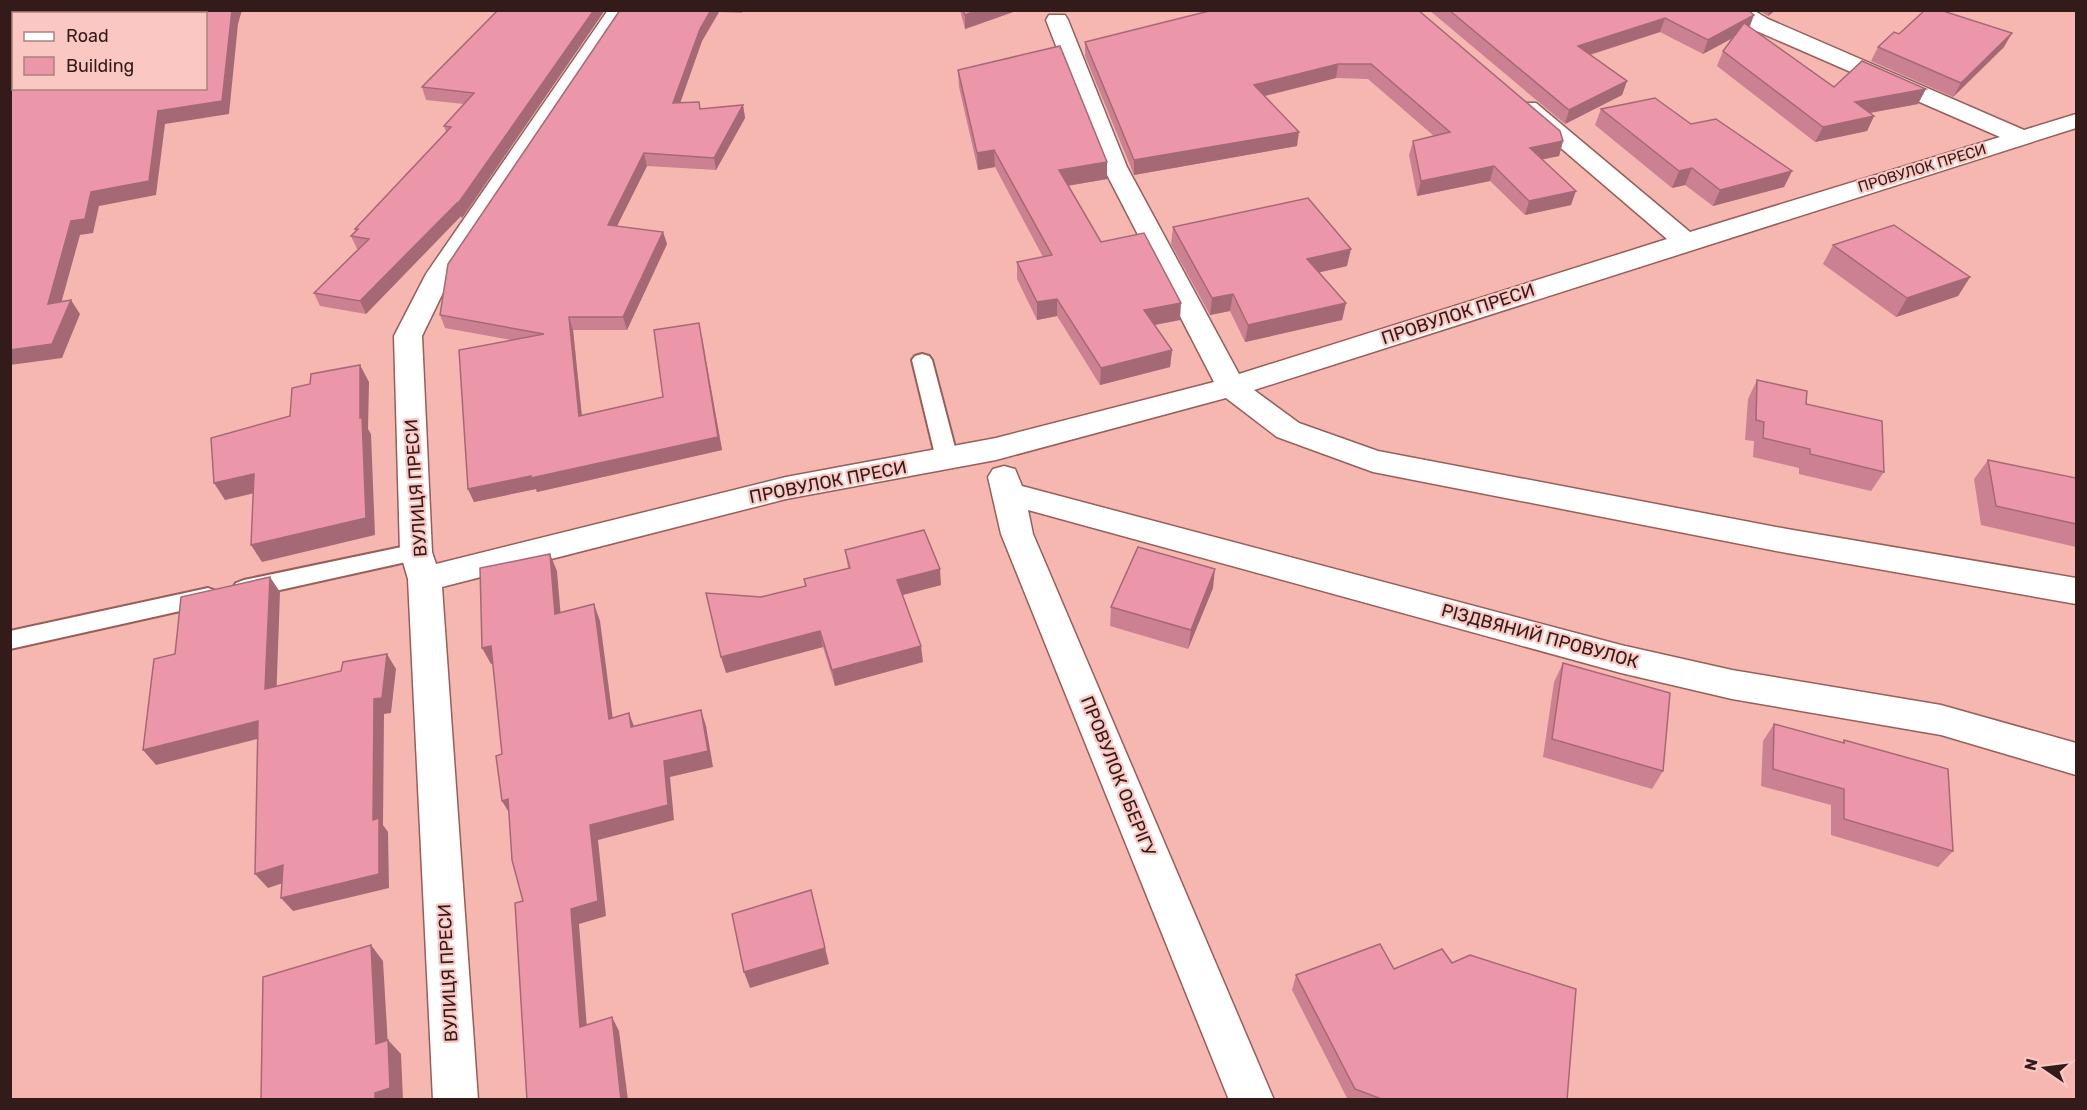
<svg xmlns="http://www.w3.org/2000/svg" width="2087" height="1110" font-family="Rubik,sans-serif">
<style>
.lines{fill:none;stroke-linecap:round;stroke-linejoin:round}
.lane-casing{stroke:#975e5a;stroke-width:4}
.street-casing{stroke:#975e5a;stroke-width:3}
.lane{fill:#fff;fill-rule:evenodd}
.street{fill:#fff;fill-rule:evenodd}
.wall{fill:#cb8191}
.shaded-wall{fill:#a56976}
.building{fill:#ec96a9;stroke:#a56976;stroke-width:1.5;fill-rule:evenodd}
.labels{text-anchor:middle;stroke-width:4.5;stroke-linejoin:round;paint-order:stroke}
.far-street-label{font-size:15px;fill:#321b19;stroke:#fbc7c2}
.street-label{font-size:18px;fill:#321b19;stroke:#fbc7c2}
</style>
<rect width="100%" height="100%" fill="#f6b7b0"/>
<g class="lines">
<defs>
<g id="lane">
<polygon points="922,354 929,356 932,360 958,459 954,464 947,466 940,464 936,459 912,360 915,356"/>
<polygon points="416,544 424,546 427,552 424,558 244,598 236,595 232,589 236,583 244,580"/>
<polygon points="208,588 216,591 220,597 216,603 10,649 10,631"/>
</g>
<g id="street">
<polygon points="608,10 629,10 452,274 422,336 432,552 436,564 786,477 996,438 1214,382 1103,167 1046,20 1049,15 1065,15 1068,20 1127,167 1239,374 1667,239 1520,113 1516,108 1520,103 1536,103 1690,232 2000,137 1752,29 1728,10 1753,10 1768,19 2024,130 2076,114 2076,128 1254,390 1299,423 1378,451 1787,529 2076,578 2076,604 1787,553 1373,472 1277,437 1226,398 996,460 786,499 442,587 478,1100 433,1100 408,579 400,552 394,336 426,274"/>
<polygon points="1004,466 1015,469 1022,486 1621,645 1732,670 1941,705 2076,743 2076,775 1941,735 1732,699 1621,673 1028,510 1033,534 1274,1100 1229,1100 1001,534 988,477 993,469"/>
</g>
</defs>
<use href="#lane" class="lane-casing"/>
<use href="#street" class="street-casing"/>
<use href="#lane" class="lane"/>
<use href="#street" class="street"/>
</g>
<g class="wall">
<polygon points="498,10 605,10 462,218 461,216 366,314 320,306 314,293 358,249 357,249 351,236 356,231 355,229 446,132 444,126 464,104 426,100 422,87"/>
<polygon points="620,10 744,10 742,13 719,12 702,41 680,102 699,102 700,109 743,105 745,118 716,170 647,166 617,226 663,232 667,244 627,330 573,330 582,415 663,397 702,336 722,450 537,492 536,489 474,502 468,489 511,340 445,328 440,315"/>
<polygon points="960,10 1016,10 1016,11 965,29"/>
<polygon points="1418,10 1563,141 1559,156 1542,159 1571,205 1525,215 1490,181 1417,196 1409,155 1413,141 1434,136 1368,79 1336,78 1265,96 1297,146 1134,175 1085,56 1085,42"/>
<polygon points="1429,10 1748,10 1750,27 1834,87 1918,104 1870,113 1874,116 1867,131 1815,142 1717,66 1723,51 1733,38 1703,54 1660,32 1590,55 1627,81 1622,95 1565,124"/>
<polygon points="1758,10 1776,10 1768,16"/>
<polygon points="1899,34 2004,47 1953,97 1871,61 1878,47"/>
<polygon points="958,70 1107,162 1107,179 1068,186 1101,242 1180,320 1155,325 1172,350 1170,367 1100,385 1057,316 1037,320 1017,279 1017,262 1043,257 995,167 978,170 959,87"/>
<polygon points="1601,109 1691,124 1792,171 1784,187 1713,206 1685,185 1672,188 1595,125"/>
<polygon points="1173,227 1347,266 1319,272 1346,303 1342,320 1245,342 1230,311 1210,315 1171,244"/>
<polygon points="1833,245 1970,277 1958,296 1896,317 1823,264"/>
<polygon points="1757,380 1806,404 1884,472 1871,491 1799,474 1799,468 1753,457 1754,441 1745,440 1748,399"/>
<polygon points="1988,460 2076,478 2076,547 1981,525 1974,479"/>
<polygon points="845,550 941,585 902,595 923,662 835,686 823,647 726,673 805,586 804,579 848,568"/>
<polygon points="1213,588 1188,649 1110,626 1111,607"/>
<polygon points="1563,663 1663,771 1652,789 1543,757 1554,682"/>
<polygon points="1774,724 1842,743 1844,740 1953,851 1938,867 1831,835 1831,805 1761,786 1763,741"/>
<polygon points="1452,963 1567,1100 1348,1100 1292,990 1296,975 1394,969"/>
</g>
<g class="shaded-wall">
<polygon points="232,10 242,10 238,24 229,114 165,124 156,195 99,206 93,233 80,235 57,318 48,304 71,221 91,192"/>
<polygon points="594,10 605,10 462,218 461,216 366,314 360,301"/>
<polygon points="711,10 718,10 719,12 702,41 676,115 673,103 700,29"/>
<polygon points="977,10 1016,10 1016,11 965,29 965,15"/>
<polygon points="1770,10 1776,10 1768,16"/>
<polygon points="1754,15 1749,29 1703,54 1708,40"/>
<polygon points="1665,18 1660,32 1573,60 1578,46"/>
<polygon points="2012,33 2004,47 1953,97 1961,83"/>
<polygon points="1338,64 1336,78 1252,99 1254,85"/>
<polygon points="1627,81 1622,95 1565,124 1569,110"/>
<polygon points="1926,89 1918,104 1847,117 1855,102"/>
<polygon points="743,105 745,118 716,170 714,158"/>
<polygon points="1874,116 1867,131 1815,142 1823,127"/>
<polygon points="1299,132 1297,146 1134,175 1134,160"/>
<polygon points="1563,141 1559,156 1526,163 1530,148"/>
<polygon points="994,150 995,167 978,170 977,153"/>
<polygon points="644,153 647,166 611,238 608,225"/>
<polygon points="1107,162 1107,179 1059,187 1059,170"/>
<polygon points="1494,166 1490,181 1417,196 1421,181"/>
<polygon points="1692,168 1685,185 1672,188 1679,171"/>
<polygon points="1792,171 1784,187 1713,206 1720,190"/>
<polygon points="1576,191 1571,205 1525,215 1529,201"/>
<polygon points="663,232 667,244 627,330 623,317"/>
<polygon points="1351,249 1347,266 1304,276 1307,259"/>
<polygon points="1970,277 1958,296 1896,317 1907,298"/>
<polygon points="1233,294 1230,311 1210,315 1212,298"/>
<polygon points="1057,299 1057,316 1037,320 1037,302"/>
<polygon points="71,300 80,314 62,358 10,365 10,350"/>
<polygon points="1181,303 1180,320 1143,327 1144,310"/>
<polygon points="1346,303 1342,320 1245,342 1248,325"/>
<polygon points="569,317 573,330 583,429 579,416"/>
<polygon points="699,323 722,450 537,492 536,489 474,502 468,489 718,437"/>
<polygon points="1172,350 1170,367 1100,385 1101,368"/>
<polygon points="360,365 369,382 368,429 371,434 375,535 262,562 251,545 360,418"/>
<polygon points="254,474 264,491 225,500 214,483"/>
<polygon points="550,554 557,571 562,630 555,614"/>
<polygon points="940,569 941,585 899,596 897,580"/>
<polygon points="1215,569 1213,588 1188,649 1191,630"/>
<polygon points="270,577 280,592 276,704 265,689"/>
<polygon points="594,604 600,621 615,735 609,719"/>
<polygon points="820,631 823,647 726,673 721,657"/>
<polygon points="491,646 500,662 491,664 482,648"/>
<polygon points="921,646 923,662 835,686 832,670"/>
<polygon points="387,654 396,669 391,713 384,714 383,825 388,832 389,888 293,911 281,898 374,699"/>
<polygon points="701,710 706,726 713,767 670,777 674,820 598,840 606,916 579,924 588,1041 580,1027 571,909 590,825 664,761"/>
<polygon points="629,713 635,729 631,727"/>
<polygon points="258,721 269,736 156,765 143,750"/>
<polygon points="508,799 511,816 502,801"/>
<polygon points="283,865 295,879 268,888 255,874"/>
<polygon points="811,890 829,964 750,988 744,972"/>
<polygon points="371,945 383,961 388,1046 388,1040 401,1054 403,1100 375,1100 376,1044"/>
<polygon points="612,1017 619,1031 628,1100 621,1100"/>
</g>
<g class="building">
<path d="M 10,10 L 232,10 L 222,101 L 158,111 L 149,181 L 91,192 L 85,219 L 71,221 L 48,304 L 71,300 L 52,344 L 10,350 ZM 14,14 L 206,14 L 206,88 L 14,88 Z"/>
<polygon points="498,10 594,10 457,205 458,202 360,301 314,293 369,239 351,236 358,229 355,229 451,127 444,126 474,93 422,87"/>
<polygon points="620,10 711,10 700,29 673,103 699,102 700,109 743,105 714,158 644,153 608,225 663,232 623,317 569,317 579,416 663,397 654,330 699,323 718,437 531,478 531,476 468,489 459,350 544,334 440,315 448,264"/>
<polygon points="963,10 977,10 965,15"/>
<polygon points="1213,10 1418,10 1560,131 1563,141 1530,148 1576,191 1529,201 1494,166 1421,181 1413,141 1450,132 1371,64 1338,64 1254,85 1299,132 1134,160 1085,42"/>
<polygon points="1449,10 1748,10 1754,15 1708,40 1665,18 1578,46 1627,81 1569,110"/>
<polygon points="1925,10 1940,10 2012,33 1961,83 1878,47 1894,32 1899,34"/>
<polygon points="1744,23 1834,87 1862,61 1926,89 1855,102 1874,116 1823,127 1723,51"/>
<polygon points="1060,46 1107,162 1059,170 1101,242 1144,233 1181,303 1144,310 1172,350 1101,368 1057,299 1037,302 1017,262 1052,255 994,150 977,153 958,70"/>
<polygon points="1655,98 1691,124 1716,119 1792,171 1720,190 1692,168 1679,171 1601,109"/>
<polygon points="1308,198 1351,249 1307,259 1346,303 1248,325 1233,294 1212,298 1173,227"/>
<polygon points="1894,225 1970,277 1907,298 1833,245"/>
<polygon points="360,365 360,418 362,417 366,518 251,545 254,474 214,483 211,438 290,416 292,388 310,384 311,374"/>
<polygon points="1757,380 1807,391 1806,404 1882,421 1884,472 1810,454 1810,449 1763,438 1764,422 1756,420"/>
<polygon points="1988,460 2076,478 2076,524 1996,506"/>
<polygon points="924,530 940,569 897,580 921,646 832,670 820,631 721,657 706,593 761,597 806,586 804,579 850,568 845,550"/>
<polygon points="1138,547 1215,569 1191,630 1111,607"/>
<polygon points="550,554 555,614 594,604 609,719 629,713 631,727 701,710 708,751 664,761 668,805 590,825 598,901 571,909 580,1027 612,1017 621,1100 527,1100 515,903 523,901 512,860 508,799 502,801 496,756 502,754 491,646 482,648 480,568"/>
<polygon points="270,577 265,689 341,671 343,662 387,654 382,698 374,699 373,820 379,818 379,874 281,898 283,865 255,874 258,721 143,750 154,659 175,654 181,597"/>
<polygon points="1563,663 1670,693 1663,771 1552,739"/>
<polygon points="1774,724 1844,743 1844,740 1948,769 1953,851 1844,819 1844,789 1773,769"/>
<polygon points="811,890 825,948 744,972 732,914"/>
<polygon points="1380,944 1394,969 1442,949 1452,963 1470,955 1576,989 1567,1100 1384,1100 1355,1089 1296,975"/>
<polygon points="371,945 376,1044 388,1040 390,1088 375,1093 375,1100 261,1100 263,977"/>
</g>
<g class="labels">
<g class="far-street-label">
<text transform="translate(1922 168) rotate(-17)" y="5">ПРОВУЛОК ПРЕСИ</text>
</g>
<g class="street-label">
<text transform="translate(1458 314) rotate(-18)" y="6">ПРОВУЛОК ПРЕСИ</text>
<text transform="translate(828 482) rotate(-11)" y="6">ПРОВУЛОК ПРЕСИ</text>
<text transform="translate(416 488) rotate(-94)" y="6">ВУЛИЦЯ ПРЕСИ</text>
<text transform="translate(1540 636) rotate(15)" y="6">РІЗДВЯНИЙ ПРОВУЛОК</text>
<text transform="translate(1118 776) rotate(68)" y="6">ПРОВУЛОК ОБЕРІГУ</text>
<text transform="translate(448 973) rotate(-93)" y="6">ВУЛИЦЯ ПРЕСИ</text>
</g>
</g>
<rect width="2087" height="1110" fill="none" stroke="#321b19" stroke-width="24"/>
<rect x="12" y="12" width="195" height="78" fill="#fbc7c2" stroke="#ab827e" stroke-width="1.5"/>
<rect x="24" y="32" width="30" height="9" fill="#ffffff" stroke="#ab827e" stroke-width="1.5"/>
<text x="66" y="42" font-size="18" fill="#321b19">Road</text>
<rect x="24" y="57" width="30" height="18" fill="#ec96a9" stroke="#ab827e" stroke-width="1.5"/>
<text x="66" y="72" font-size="18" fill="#321b19">Building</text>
<g transform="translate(2045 1068) rotate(284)" stroke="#fbc7c2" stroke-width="4.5" paint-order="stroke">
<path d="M0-4.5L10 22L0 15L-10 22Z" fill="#321b19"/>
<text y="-9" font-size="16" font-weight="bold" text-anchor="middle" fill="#321b19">N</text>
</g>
</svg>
